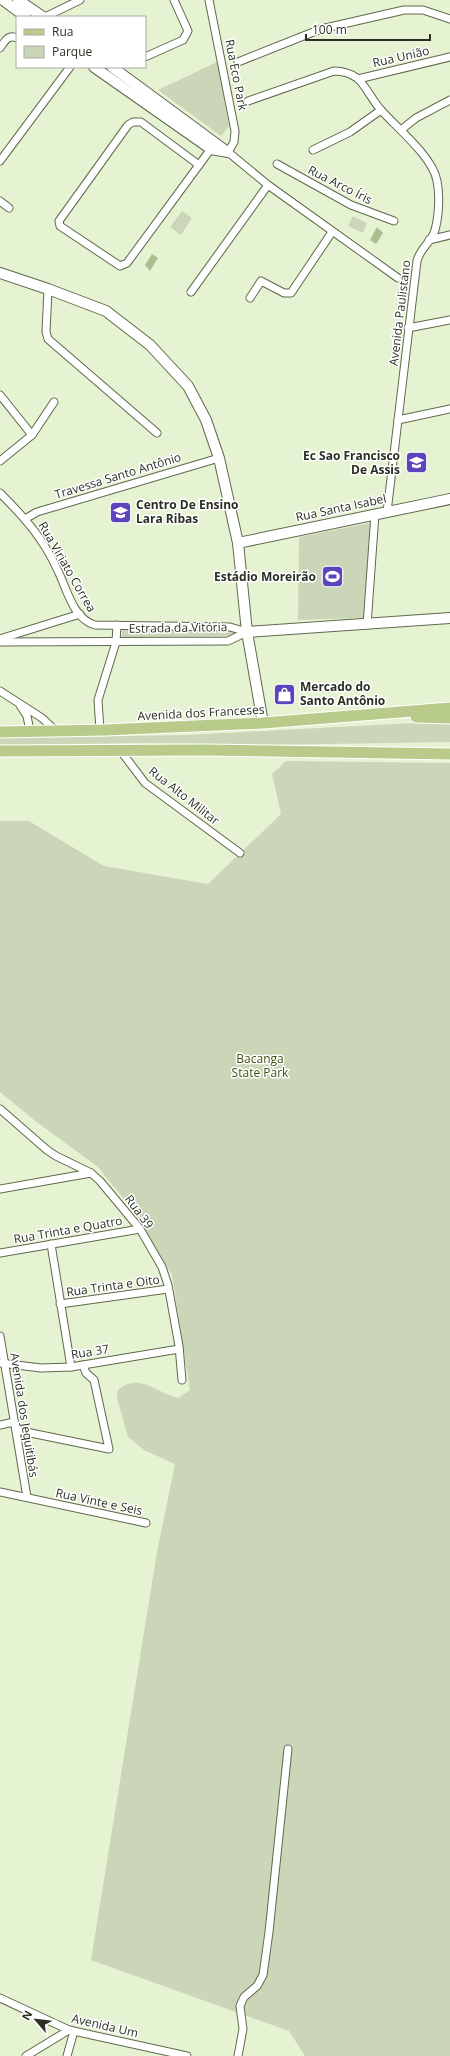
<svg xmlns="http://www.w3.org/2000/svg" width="450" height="2056" font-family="'Open Sans',sans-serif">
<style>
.green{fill:#cbd6b8}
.water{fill:#adbc91}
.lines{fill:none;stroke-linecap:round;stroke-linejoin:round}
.street-casing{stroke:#5f694d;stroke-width:9}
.secondary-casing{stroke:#5f694d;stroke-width:12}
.primary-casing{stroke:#fff;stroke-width:13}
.street{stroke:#fff;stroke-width:7}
.secondary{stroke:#fff;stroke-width:10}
.primary{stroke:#b8cb8a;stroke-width:11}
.labels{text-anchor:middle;stroke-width:3;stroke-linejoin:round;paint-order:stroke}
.street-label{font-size:12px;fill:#2b2f23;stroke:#fff}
.poi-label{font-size:12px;font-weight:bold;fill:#2b2f23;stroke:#fff;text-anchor:end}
.park-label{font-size:12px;fill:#3e500c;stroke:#fff}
</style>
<rect width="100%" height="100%" fill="#e6f3d2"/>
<g class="green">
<polygon points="217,62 229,126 221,136 158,90"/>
<polygon points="182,211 192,218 181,235 170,227"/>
<polygon points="353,216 367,223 363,233 348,226"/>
<polygon points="370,523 364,618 298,620 299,537"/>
<polygon points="122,629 237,630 237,636 122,637"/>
<polygon points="413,723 450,724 450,742 265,745 144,743 0,745 0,738 187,735"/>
<path d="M 286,761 L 450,763 L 450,2056 L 305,2056 L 289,2031 L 91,1960 L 157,1552 L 175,1464 L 144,1450 L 128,1437 L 117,1398 L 118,1390 C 139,1372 156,1393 178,1398 L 190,1390 L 172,1275 L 138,1217 L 98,1167 L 34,1120 L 0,1092 L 0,821 L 29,821 L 104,866 L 208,884 L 281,814 L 272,774 Z"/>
</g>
<g class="water">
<polygon points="377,227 383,233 376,244 370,240"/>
<polygon points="152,254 158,258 150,271 145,265"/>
</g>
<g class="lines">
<defs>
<g id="street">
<polyline points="209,0 235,131 234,142 228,152 268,185 398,278"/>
<polyline points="45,17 80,0"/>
<path d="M 0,48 C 5,41 8,34 17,38"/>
<polyline points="145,57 183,40 188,31 174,0"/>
<polyline points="238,62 321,29 404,10 423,10 450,19"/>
<polyline points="358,79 450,57"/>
<path d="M 248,101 L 334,71 C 342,71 350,73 357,78 C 365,84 373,102 381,110 C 397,128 433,157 437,181 C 440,195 439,219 434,233 C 429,244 420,249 417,261 L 387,512"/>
<polygon points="133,122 141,122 199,165 127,263 120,266 60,226 59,221 128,125"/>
<polyline points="401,130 416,118 450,100"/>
<polyline points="313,150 350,132 381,110"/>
<polyline points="0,161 70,67"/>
<polyline points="277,164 351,205 394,221"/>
<polyline points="199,165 213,146"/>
<polyline points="0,201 9,208"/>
<polyline points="429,240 450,235"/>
<polyline points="48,289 46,332 48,339 157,433"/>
<polyline points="191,292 268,185"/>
<polyline points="250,298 261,281 284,293 291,293 332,232"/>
<polyline points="408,328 450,320"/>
<polyline points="0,395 32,435"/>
<polyline points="398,420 450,409"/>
<polyline points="0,461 32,435 54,402"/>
<path d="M 0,493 C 14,507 29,522 40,539 C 47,549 53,560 58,571 C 67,589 73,619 95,625 L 230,627 L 247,632"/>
<polyline points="25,519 37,512 219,458"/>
<polyline points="367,625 375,514"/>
<polyline points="0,639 80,614"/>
<polyline points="0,642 228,641 247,632"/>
<polyline points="0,691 42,718 56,731"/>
<polyline points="20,705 27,716 30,731"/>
<polyline points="100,730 98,700 116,642 117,625"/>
<polyline points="120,750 145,783 240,853"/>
<polyline points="0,1109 47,1150 56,1156 91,1173 100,1181 140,1229 162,1267 168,1285 179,1346 182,1380"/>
<polyline points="0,1189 91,1173"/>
<polyline points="51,1244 71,1367"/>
<polyline points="0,1253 140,1229"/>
<polyline points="60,1304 168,1289"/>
<polyline points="0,1336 27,1497"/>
<polyline points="0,1363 41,1368 71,1367 179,1349"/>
<polyline points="0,1425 14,1422"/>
<polyline points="16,1430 109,1449 94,1380 86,1373 83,1365"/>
<polyline points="0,1492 146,1523"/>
<polyline points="0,1998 69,2030 187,2056"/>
<polyline points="26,2056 69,2030"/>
<polyline points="67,2056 74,2031"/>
<polyline points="238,2056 243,2029 240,2006 244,1997 257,1986 263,1975 269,1932 288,1749"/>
</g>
<g id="secondary">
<polyline points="3,0 26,17"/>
<polyline points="18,0 43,17"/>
<polyline points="94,67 211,149 228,152"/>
<polyline points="112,67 226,151"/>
<polyline points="0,273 48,289 106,311 150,345 188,386 206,420 219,458 238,543 247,632 263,723"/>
<polyline points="238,543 450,499"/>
<polyline points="247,632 450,618"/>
</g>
<g id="primary">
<polyline points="416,717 450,718"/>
<polyline points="0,732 105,730 263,723 450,708"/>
<polyline points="0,751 204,750 450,754"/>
</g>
</defs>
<use href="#street" class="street-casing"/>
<use href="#secondary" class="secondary-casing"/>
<use href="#primary" class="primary-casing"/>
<use href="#street" class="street"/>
<use href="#secondary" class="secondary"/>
<use href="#primary" class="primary"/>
</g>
<defs>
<symbol id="school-square" viewBox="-11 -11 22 22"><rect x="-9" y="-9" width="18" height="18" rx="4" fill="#5c44bd" stroke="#fff"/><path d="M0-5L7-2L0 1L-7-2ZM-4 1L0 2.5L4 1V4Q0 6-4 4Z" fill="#fff"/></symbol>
<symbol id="stadium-square" viewBox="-11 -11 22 22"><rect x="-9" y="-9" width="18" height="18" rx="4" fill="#5c44bd" stroke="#fff"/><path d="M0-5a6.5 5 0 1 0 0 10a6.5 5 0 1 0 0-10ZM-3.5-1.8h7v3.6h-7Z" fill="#fff"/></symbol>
<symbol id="shop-square" viewBox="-11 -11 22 22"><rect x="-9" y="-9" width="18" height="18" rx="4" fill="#5c44bd" stroke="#fff"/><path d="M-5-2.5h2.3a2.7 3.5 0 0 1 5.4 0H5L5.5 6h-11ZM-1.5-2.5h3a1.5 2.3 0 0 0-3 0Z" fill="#fff"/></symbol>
</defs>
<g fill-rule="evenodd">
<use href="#school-square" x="404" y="450" width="25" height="25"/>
<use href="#school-square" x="108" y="500" width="25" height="25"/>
<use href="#stadium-square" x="320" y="564" width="25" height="25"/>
<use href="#shop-square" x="272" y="682" width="25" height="25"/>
</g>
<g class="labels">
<g class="street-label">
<text transform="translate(401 57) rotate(-13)" y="4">Rua União</text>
<text transform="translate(236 75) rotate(79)" y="4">Rua Eco Park</text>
<text transform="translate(340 185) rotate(27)" y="4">Rua Arco Íris</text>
<text transform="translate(400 313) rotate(-83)" y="4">Avenida Paulistano</text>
<text transform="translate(118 476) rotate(-17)" y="4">Travessa Santo Antônio</text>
<text transform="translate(341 508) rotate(-12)" y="4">Rua Santa Isabel</text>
<text transform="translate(67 567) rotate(60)" y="4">Rua Viriato Correa</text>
<text transform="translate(178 628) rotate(-1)" y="4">Estrada da Vitória</text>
<text transform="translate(201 713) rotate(-3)" y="4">Avenida dos Franceses</text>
<text transform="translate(184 796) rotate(38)" y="4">Rua Alto Militar</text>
<text transform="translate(139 1212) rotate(53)" y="4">Rua 39</text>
<text transform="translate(68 1230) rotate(-10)" y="4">Rua Trinta e Quatro</text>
<text transform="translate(113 1286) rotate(-8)" y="4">Rua Trinta e Oito</text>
<text transform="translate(90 1352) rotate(-9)" y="4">Rua 37</text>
<text transform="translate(24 1415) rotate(81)" y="4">Avenida dos Jequitibás</text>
<text transform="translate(99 1502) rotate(12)" y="4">Rua Vinte e Seis</text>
<text transform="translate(105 2026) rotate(13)" y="4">Avenida Um</text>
</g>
<g class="poi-label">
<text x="400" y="460">Ec Sao Francisco<tspan x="400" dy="14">De Assis</tspan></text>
<text x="136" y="509" text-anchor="start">Centro De Ensino<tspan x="136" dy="14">Lara Ribas</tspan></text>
<text x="316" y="581">Estádio Moreirão</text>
<text x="300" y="691" text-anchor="start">Mercado do<tspan x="300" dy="14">Santo Antônio</tspan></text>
</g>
<g class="park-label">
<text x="260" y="1063">Bacanga<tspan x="260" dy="14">State Park</tspan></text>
</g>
</g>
<rect x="16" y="16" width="130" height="52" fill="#ffffff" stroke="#aaaca7"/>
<rect x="24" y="29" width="20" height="6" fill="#b8cb8a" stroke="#aaaca7"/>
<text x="52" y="36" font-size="12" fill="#2b2f23">Rua</text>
<rect x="24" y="46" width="20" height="12" fill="#cbd6b8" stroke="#aaaca7"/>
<text x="52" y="56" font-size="12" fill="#2b2f23">Parque</text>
<g transform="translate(36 2020) rotate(298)" stroke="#ffffff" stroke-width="3" paint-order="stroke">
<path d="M0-3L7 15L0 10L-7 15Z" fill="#2b2f23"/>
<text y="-6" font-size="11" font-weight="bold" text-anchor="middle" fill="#2b2f23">N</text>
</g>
<path d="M306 34v6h124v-6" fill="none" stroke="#2b2f23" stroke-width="2"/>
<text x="312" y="34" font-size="12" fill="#2b2f23" stroke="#ffffff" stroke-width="3" paint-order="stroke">100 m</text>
</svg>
